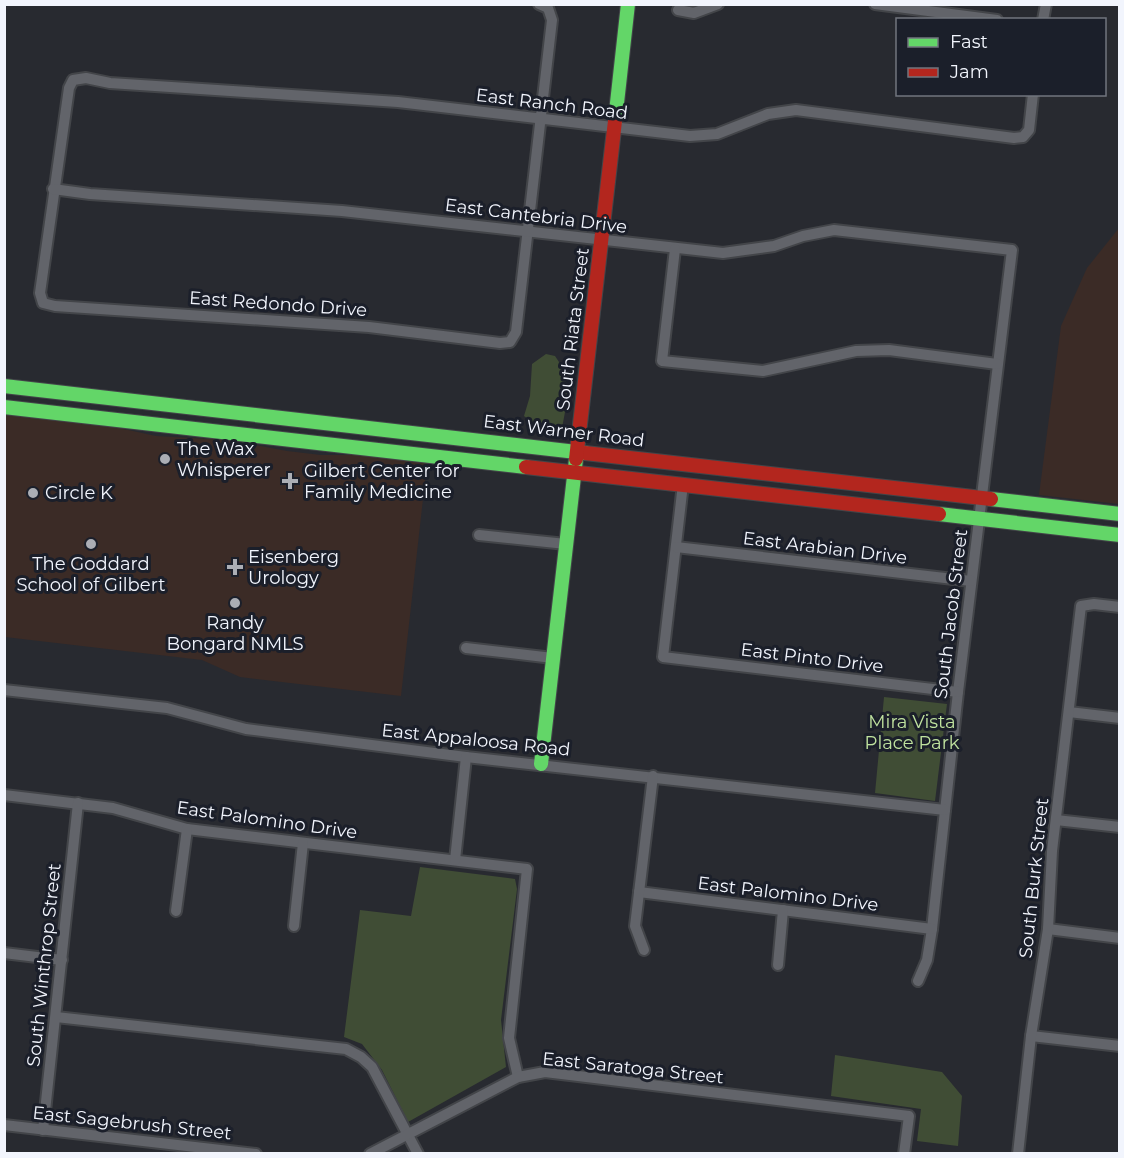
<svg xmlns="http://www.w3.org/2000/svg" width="1124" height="1158" font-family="Montserrat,sans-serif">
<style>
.commercial{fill:#3b2b26}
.green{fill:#404d35}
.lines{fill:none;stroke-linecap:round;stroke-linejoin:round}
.street-casing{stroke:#434549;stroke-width:14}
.fast-casing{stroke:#434549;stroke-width:16}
.jam-casing{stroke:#434549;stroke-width:16}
.street{stroke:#62646a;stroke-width:10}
.fast{stroke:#63d668;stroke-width:14}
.jam{stroke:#b3261e;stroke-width:14}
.poi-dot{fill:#abaeb5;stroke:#1b1f2a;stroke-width:2}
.labels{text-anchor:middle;stroke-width:6;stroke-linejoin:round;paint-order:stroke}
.street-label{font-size:18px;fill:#f2f5fd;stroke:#1b1f2a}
.poi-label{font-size:18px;fill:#f2f5fd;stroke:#1b1f2a;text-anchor:start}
.park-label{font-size:18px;fill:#c0e39f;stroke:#1b1f2a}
</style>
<rect width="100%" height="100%" fill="#282a30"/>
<g class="commercial">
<polygon points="1119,228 1119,504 1039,495 1061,326 1087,268"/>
<polygon points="5,415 119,428 156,436 228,440 287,451 321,455 357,455 427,463 401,696 240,677 202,660 5,637"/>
</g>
<g class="green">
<polygon points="546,354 555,356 571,380 562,428 540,428 524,416 530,396 532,364"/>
<polygon points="884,697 947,704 935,801 875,793"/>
<polygon points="420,867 515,879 517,889 501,1020 506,1067 408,1122 382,1070 362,1044 344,1037 360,910 411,916"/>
<polygon points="835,1055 942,1072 962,1096 958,1146 917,1141 921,1109 831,1096"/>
</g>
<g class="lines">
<defs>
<g id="street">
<polyline points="539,4 548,8 552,20 516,332 510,342 500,343 369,327 55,306 43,303 40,293 69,88 73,80 86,78 110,83 398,102 690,136 717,134 768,114 796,110 1014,138 1023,137 1029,130 1033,94"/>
<polyline points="875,4 997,20"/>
<polyline points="678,10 694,13 718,4"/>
<polyline points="1043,20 1046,4"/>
<polyline points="53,189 90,194 342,211 723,253 774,246 803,236 834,230 1012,250 958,692 932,929 927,960 918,981"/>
<polyline points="675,249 662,361 763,371 856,351 889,350 997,364"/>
<polyline points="683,484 663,657 958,692"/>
<polyline points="479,535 566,544"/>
<polyline points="676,547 971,581"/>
<polyline points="466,648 553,658"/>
<polyline points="4,690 167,708 246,729 466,757 945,810"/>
<polyline points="1069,712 1120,718"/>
<polyline points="4,795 113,808 187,829 527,869 509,1038 518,1077"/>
<polyline points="1056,820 1120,827"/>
<polyline points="455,860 466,757"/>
<polyline points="639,892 932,929"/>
<polyline points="176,911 187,829"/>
<polyline points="294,926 303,843"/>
<polyline points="1048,929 1120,938"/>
<polyline points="644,950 635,926 653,776"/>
<polyline points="4,953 62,960"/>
<polyline points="778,965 783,910"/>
<polyline points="56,1017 346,1049 361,1057 372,1067 418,1154"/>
<polyline points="1031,1036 1120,1046"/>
<polyline points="4,1125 256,1154"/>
<polyline points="43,1130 78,803"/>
<polyline points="370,1154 518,1077 545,1072 909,1116 904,1154"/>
<polyline points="1018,1154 1031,1036 1048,929 1052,851 1081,606 1094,604 1120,607"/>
</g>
<g id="fast">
<polyline points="615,121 628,4"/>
<polyline points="4,386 585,453"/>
<polyline points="4,407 526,467"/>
<polyline points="991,499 1120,514"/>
<polyline points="939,514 1120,535"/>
<polyline points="541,764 576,459"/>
</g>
<g id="jam">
<polyline points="585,453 991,499"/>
<polyline points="576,459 615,121"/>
<polyline points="526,467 939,514"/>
</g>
</defs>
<use href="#street" class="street-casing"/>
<use href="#fast" class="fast-casing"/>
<use href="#jam" class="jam-casing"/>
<use href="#street" class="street"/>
<use href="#fast" class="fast"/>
<use href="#jam" class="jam"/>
</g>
<g class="poi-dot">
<circle cx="165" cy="459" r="6"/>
<path d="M287 472h6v6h6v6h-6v6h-6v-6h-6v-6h6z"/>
<circle cx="33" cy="493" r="6"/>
<circle cx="91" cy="544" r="6"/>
<path d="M232 558h6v6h6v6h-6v6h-6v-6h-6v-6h6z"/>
<circle cx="235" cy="603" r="6"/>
</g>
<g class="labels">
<g class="street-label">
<text transform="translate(552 104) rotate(7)" y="6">East Ranch Road</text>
<text transform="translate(536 216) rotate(7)" y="6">East Cantebria Drive</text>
<text transform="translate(278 304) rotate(4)" y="6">East Redondo Drive</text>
<text transform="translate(573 329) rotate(-83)" y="6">South Riata Street</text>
<text transform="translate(564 431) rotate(7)" y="6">East Warner Road</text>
<text transform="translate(825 548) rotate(7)" y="6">East Arabian Drive</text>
<text transform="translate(951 614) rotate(-83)" y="6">South Jacob Street</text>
<text transform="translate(812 658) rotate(7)" y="6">East Pinto Drive</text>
<text transform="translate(476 740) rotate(6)" y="6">East Appaloosa Road</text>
<text transform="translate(267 820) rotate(8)" y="6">East Palomino Drive</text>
<text transform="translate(1034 878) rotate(-84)" y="6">South Burk Street</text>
<text transform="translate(788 894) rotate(7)" y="6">East Palomino Drive</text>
<text transform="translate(44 965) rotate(-84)" y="6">South Winthrop Street</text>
<text transform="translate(633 1068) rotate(6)" y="6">East Saratoga Street</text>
<text transform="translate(132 1123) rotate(6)" y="6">East Sagebrush Street</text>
</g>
<g class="poi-label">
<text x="177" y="455">The Wax<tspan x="177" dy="21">Whisperer</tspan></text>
<text x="304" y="477">Gilbert Center for<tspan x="304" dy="21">Family Medicine</tspan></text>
<text x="45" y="499">Circle K</text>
<text x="248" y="563">Eisenberg<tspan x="248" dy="21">Urology</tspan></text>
<text x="91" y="570" text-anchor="middle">The Goddard<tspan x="91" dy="21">School of Gilbert</tspan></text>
<text x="235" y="629" text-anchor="middle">Randy<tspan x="235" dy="21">Bongard NMLS</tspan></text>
</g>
<g class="park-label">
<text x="912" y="728">Mira Vista<tspan x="912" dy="21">Place Park</tspan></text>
</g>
</g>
<rect width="1124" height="1158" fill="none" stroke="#f2f5fd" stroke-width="12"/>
<rect x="896" y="18" width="210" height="78" fill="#1b1f2a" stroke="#71757e" stroke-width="1.5"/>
<rect x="908" y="38" width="30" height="9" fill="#63d668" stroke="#71757e" stroke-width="1.5"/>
<text x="950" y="48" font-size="18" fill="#f2f5fd">Fast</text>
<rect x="908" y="68" width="30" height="9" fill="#b3261e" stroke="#71757e" stroke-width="1.5"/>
<text x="950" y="78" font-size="18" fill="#f2f5fd">Jam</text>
</svg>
